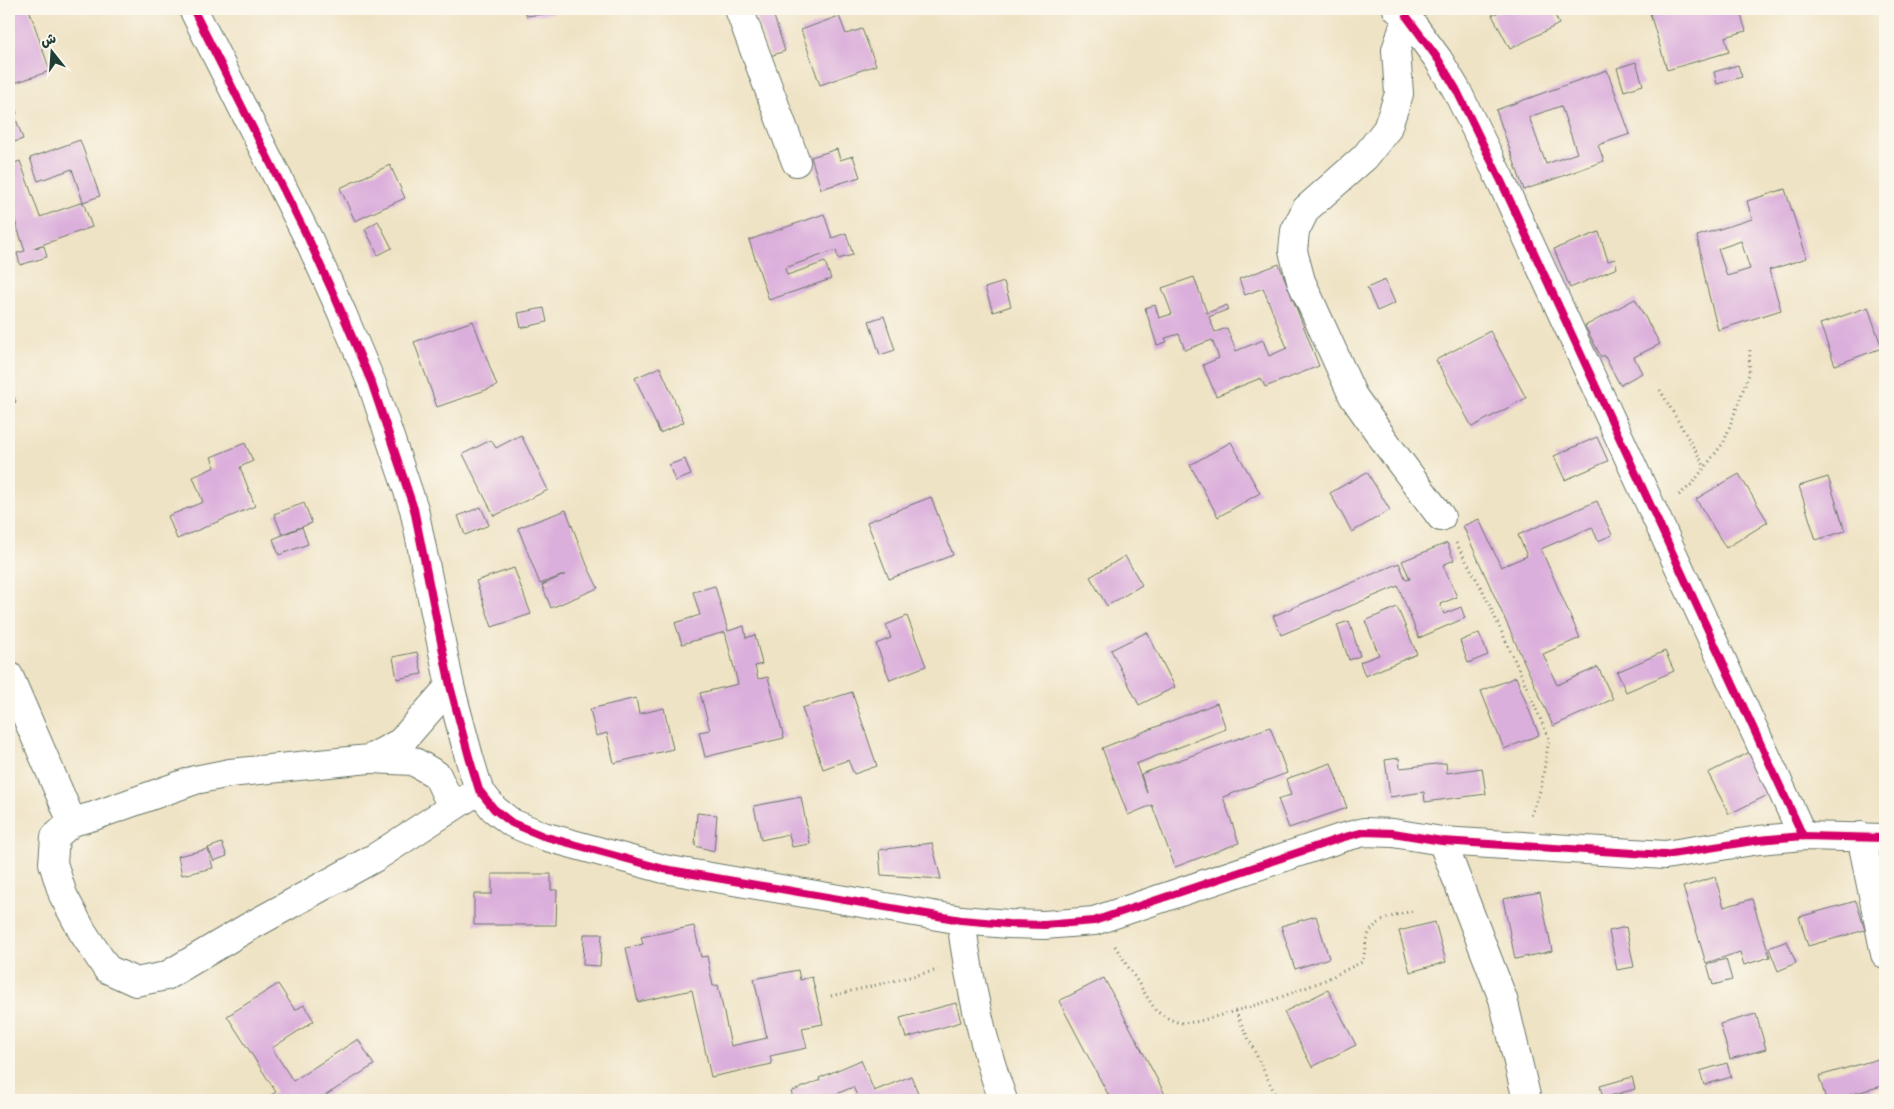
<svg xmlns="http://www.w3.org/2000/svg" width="1894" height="1109" font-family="'Patrick Hand','Playpen Sans Arabic',sans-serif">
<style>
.building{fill:#dbafdb;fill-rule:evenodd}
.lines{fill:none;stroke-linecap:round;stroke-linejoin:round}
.minor-casing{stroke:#687767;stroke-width:30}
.path{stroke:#687767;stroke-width:3;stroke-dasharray:1 4;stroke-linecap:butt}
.minor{stroke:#fff;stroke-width:28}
.cycleway-casing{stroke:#fbf7ec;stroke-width:11}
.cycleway{stroke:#d6006c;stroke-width:8}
</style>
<rect width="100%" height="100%" fill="#fbf7ec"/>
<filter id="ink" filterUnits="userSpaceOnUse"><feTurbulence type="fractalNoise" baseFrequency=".02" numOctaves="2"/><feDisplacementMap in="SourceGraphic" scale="10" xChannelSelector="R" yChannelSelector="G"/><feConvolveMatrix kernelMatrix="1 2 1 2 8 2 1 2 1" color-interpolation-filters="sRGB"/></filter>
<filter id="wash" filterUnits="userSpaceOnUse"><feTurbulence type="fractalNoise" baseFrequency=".0096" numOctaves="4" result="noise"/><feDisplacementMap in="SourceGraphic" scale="20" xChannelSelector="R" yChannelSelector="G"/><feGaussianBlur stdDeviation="1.12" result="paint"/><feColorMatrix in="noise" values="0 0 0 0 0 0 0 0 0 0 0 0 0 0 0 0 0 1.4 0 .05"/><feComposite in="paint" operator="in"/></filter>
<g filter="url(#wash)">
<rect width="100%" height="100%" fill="#efe3c5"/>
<g id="blocks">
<g class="building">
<polygon points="11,9 29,9 50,71 9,85 9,10"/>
<polygon points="526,9 553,9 553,13 526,16"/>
<polygon points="1505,9 1552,9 1559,24 1510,49 1492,15"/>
<polygon points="1655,9 1739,9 1746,31 1725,37 1729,52 1667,70 1649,10"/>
<polygon points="772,10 785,51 770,56 756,15"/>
<polygon points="839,16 846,34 862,29 876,65 820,85 801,30"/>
<polygon points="1636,62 1643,85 1624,91 1617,68"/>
<polygon points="1738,65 1742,77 1717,84 1714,72"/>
<path d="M 1607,70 L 1630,134 L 1598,145 L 1604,161 L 1524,190 L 1496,110 ZM 1561,106 L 1577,153 L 1546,164 L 1529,117 Z"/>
<polygon points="9,92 17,114 9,117"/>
<polygon points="16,119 23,139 9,144 9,122"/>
<polygon points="80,140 100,196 83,202 72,169 38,181 30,158"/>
<polygon points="837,149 840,160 853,156 860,177 821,189 811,157"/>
<polygon points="20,161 40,217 83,202 92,227 33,248 44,246 47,257 20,265 17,253 25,251 9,203 9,165"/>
<polygon points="390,165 405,198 355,221 340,188"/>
<path d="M 1785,189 L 1807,258 L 1769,270 L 1781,310 L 1718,330 L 1706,284 L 1697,236 L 1752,219 L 1747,201 ZM 1741,241 L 1750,269 L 1727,276 L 1718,249 Z"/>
<polygon points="824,214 832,238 846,233 853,255 838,259 836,250 785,268 787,275 825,262 831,279 769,300 749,240"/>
<polygon points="378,221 392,248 378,255 365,229"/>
<polygon points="1599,232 1608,261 1615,259 1617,268 1570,288 1554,249"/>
<polygon points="1279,264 1319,366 1265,387 1261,378 1216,396 1203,365 1219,358 1212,340 1185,350 1179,334 1165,338 1167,342 1157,345 1145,308 1155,305 1159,318 1172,314 1162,288 1194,277 1207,313 1227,305 1229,309 1209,317 1215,332 1227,328 1236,351 1263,340 1269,356 1287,348 1263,288 1245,295 1239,279"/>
<polygon points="1385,280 1395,303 1377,311 1367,288"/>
<polygon points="1004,282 1011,306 993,312 985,288"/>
<polygon points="1635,299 1660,344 1634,357 1642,373 1620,385 1604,355 1601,357 1585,326"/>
<polygon points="1868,307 1882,348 1835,365 1820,324"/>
<polygon points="544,308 547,322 521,328 518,313"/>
<polygon points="884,316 895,350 880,355 869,321"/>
<polygon points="473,321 497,386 437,407 414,342"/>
<polygon points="1490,331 1526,398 1472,427 1436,360"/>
<polygon points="660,367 684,422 660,433 635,378"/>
<polygon points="9,386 16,402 9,405"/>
<polygon points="521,435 548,490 494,516 463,454 491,440 496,448"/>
<polygon points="1597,437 1608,461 1565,480 1554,456"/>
<polygon points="1231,442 1260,493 1218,517 1190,465"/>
<polygon points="245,443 253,461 240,467 255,506 177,539 168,516 203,502 193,477 215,467 211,457"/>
<polygon points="685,459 691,475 675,481 669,465"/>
<polygon points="1367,472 1390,510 1352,532 1330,493"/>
<polygon points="1739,474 1768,522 1726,548 1696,499"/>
<polygon points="1828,477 1845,531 1816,540 1799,486"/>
<polygon points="931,497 953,555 889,579 867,522"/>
<polygon points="1597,501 1612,535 1598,541 1592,527 1541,549 1580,638 1543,654 1557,685 1598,667 1613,699 1553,726 1463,526 1479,519 1501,567 1527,556 1518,535"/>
<polygon points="304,503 312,523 282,534 274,514"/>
<polygon points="481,507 489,525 465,535 458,516"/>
<polygon points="566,510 587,565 598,588 551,608 542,585 566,574 540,584 518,528"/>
<polygon points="302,527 308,544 279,555 273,539"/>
<polygon points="1447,543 1454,560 1443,565 1457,597 1440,604 1444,614 1461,607 1465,618 1419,638 1398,586 1281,635 1273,616 1399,563 1406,580 1410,579 1402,561"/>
<polygon points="1125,556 1142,585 1107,606 1090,577"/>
<polygon points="514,568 531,614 492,627 476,581"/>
<polygon points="715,586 728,631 744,626 746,638 755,635 762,664 755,666 758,679 768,677 784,738 705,757 699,732 710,730 700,693 738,684 725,632 682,644 675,623 700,615 693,592"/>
<polygon points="1397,607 1417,654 1365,676 1360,662 1379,655 1365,621"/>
<polygon points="907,616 926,666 890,680 876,644 891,638 886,625"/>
<polygon points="1349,621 1360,656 1349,660 1337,625"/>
<polygon points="1147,632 1175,687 1139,705 1111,650"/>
<polygon points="1479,633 1488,655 1468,663 1460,641"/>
<polygon points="1665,651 1674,671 1626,692 1617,672"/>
<polygon points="417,652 422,674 397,679 393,657"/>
<polygon points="1516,677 1539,735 1504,749 1481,691"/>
<polygon points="852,692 877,766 854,774 848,760 823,769 802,708"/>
<polygon points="636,698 639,714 664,708 673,749 614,763 607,733 596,736 590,709"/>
<polygon points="1217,703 1226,729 1136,764 1147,793 1141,774 1270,727 1287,773 1223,797 1239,843 1175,867 1152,805 1128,815 1102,748"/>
<polygon points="1752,751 1772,793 1729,814 1708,773"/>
<polygon points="1399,758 1400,768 1446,763 1447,773 1482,768 1486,794 1425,802 1424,792 1390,797 1385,760"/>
<polygon points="1331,763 1347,808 1289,828 1278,799 1291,795 1286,779"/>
<polygon points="801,797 810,844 792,847 789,834 761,840 754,806"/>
<polygon points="697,813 717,815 714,851 695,846"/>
<polygon points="222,843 227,856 214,861 208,848"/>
<polygon points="932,843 941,879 881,875 879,850"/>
<polygon points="208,849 213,868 182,875 178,856"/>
<polygon points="492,874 551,874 551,890 557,890 556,925 474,925 474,894 492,894"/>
<polygon points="1715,877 1724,907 1752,899 1770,957 1744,965 1740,952 1706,963 1683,887"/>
<polygon points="1540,892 1552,951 1515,959 1503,899"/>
<polygon points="1856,901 1865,930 1808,946 1799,917"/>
<polygon points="1316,916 1329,958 1295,969 1281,926"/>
<polygon points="1435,922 1446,962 1410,972 1399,931"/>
<polygon points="694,926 701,957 707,956 713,986 718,985 731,1046 767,1038 754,979 798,970 800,980 812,977 823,1024 802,1028 807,1048 770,1056 772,1064 711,1077 692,990 638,1002 626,948 643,944 641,937"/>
<polygon points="1626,927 1634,967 1617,970 1609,931"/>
<polygon points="584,934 602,934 600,966 583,965"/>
<polygon points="1787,941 1796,963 1778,971 1769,948"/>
<polygon points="1726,959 1732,980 1713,985 1707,964"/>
<polygon points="1104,978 1168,1100 1111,1100 1059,1001"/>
<polygon points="278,984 295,1010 304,1005 314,1021 272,1048 293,1081 358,1039 374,1065 318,1100 262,1100 276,1092 227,1016"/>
<polygon points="1328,990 1356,1045 1312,1067 1284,1012"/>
<polygon points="956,1003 961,1022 906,1038 900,1018"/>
<polygon points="1756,1014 1766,1049 1730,1059 1720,1024"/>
<polygon points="1885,1057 1885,1097 1882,1086 1849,1095 1850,1100 1826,1100 1819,1076"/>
<polygon points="861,1060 874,1091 911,1076 921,1100 859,1100 853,1087 822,1100 794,1100 791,1092 820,1080 819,1078"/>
<polygon points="1727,1063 1731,1077 1704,1085 1700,1071"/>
<polygon points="1632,1077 1635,1089 1603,1098 1600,1086"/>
</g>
</g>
</g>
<g filter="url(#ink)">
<use href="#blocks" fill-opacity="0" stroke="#687767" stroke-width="1"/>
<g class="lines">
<defs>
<g id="minor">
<polyline points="193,9 309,240 342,313 372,384 414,509 450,686 469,757 479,790 494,809 512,823 543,836 664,869 961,920 1008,924 1044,925 1094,921 1341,838 1364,832 1393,833 1442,841 1665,855 1759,840 1803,836 1885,838"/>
<polyline points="739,9 796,162"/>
<polyline points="1397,9 1407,17 1396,50 1399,94 1387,129 1365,157 1306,209 1295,231 1293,251 1301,281 1353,396 1391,450 1441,517"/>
<polyline points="1407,17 1438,59 1456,89 1501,181 1803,836"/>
<polyline points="9,676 72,822 55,837 53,863 63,895 82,931 107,969 136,982 166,976 247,928 376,857 479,790"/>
<polyline points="371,759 413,761 437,775 452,807"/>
<polyline points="72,822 94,816 195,780 230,773 369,759 401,742 450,686"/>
<polyline points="1861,836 1885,954"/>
<polyline points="1442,841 1503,999 1527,1100"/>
<path d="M 961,920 C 969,981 982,1042 1003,1100"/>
</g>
</defs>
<use href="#minor" class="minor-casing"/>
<g class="path">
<polyline points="1660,390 1705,467"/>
<polyline points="1679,495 1692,484 1724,442 1749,374 1750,349"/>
<polyline points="1456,543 1482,589 1521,674 1549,739 1541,788 1531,816"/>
<path d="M 1115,946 L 1156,1011 L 1169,1019 L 1180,1023 L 1195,1022 L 1218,1016 L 1276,999 L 1323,981 L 1362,962 C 1366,953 1364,942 1368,935 C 1376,919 1398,914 1413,911"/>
<polyline points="831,996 938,970"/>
<polyline points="1235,1011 1278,1100"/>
</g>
<use href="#minor" class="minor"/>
<defs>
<g id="cycleway">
<polyline points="193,9 309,240 342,313 372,384 414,509 450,686 469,757 479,790 494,809 512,823 543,836 664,869 961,920 1008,924 1044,925 1094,921 1341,838 1364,832 1393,833 1442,841 1665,855 1759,840 1803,836 1885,838"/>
<polyline points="1407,17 1438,59 1456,89 1501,181 1803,836"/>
</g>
</defs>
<use href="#cycleway" class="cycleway-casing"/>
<use href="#cycleway" class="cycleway"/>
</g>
</g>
<rect width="1894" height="1109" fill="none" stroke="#fbf7ec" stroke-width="30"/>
<g transform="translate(52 52) rotate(343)" stroke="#fbf7ec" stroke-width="4" paint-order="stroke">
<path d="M0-4L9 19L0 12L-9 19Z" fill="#1f3d34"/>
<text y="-8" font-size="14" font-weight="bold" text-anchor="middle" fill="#1f3d34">ش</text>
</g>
</svg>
